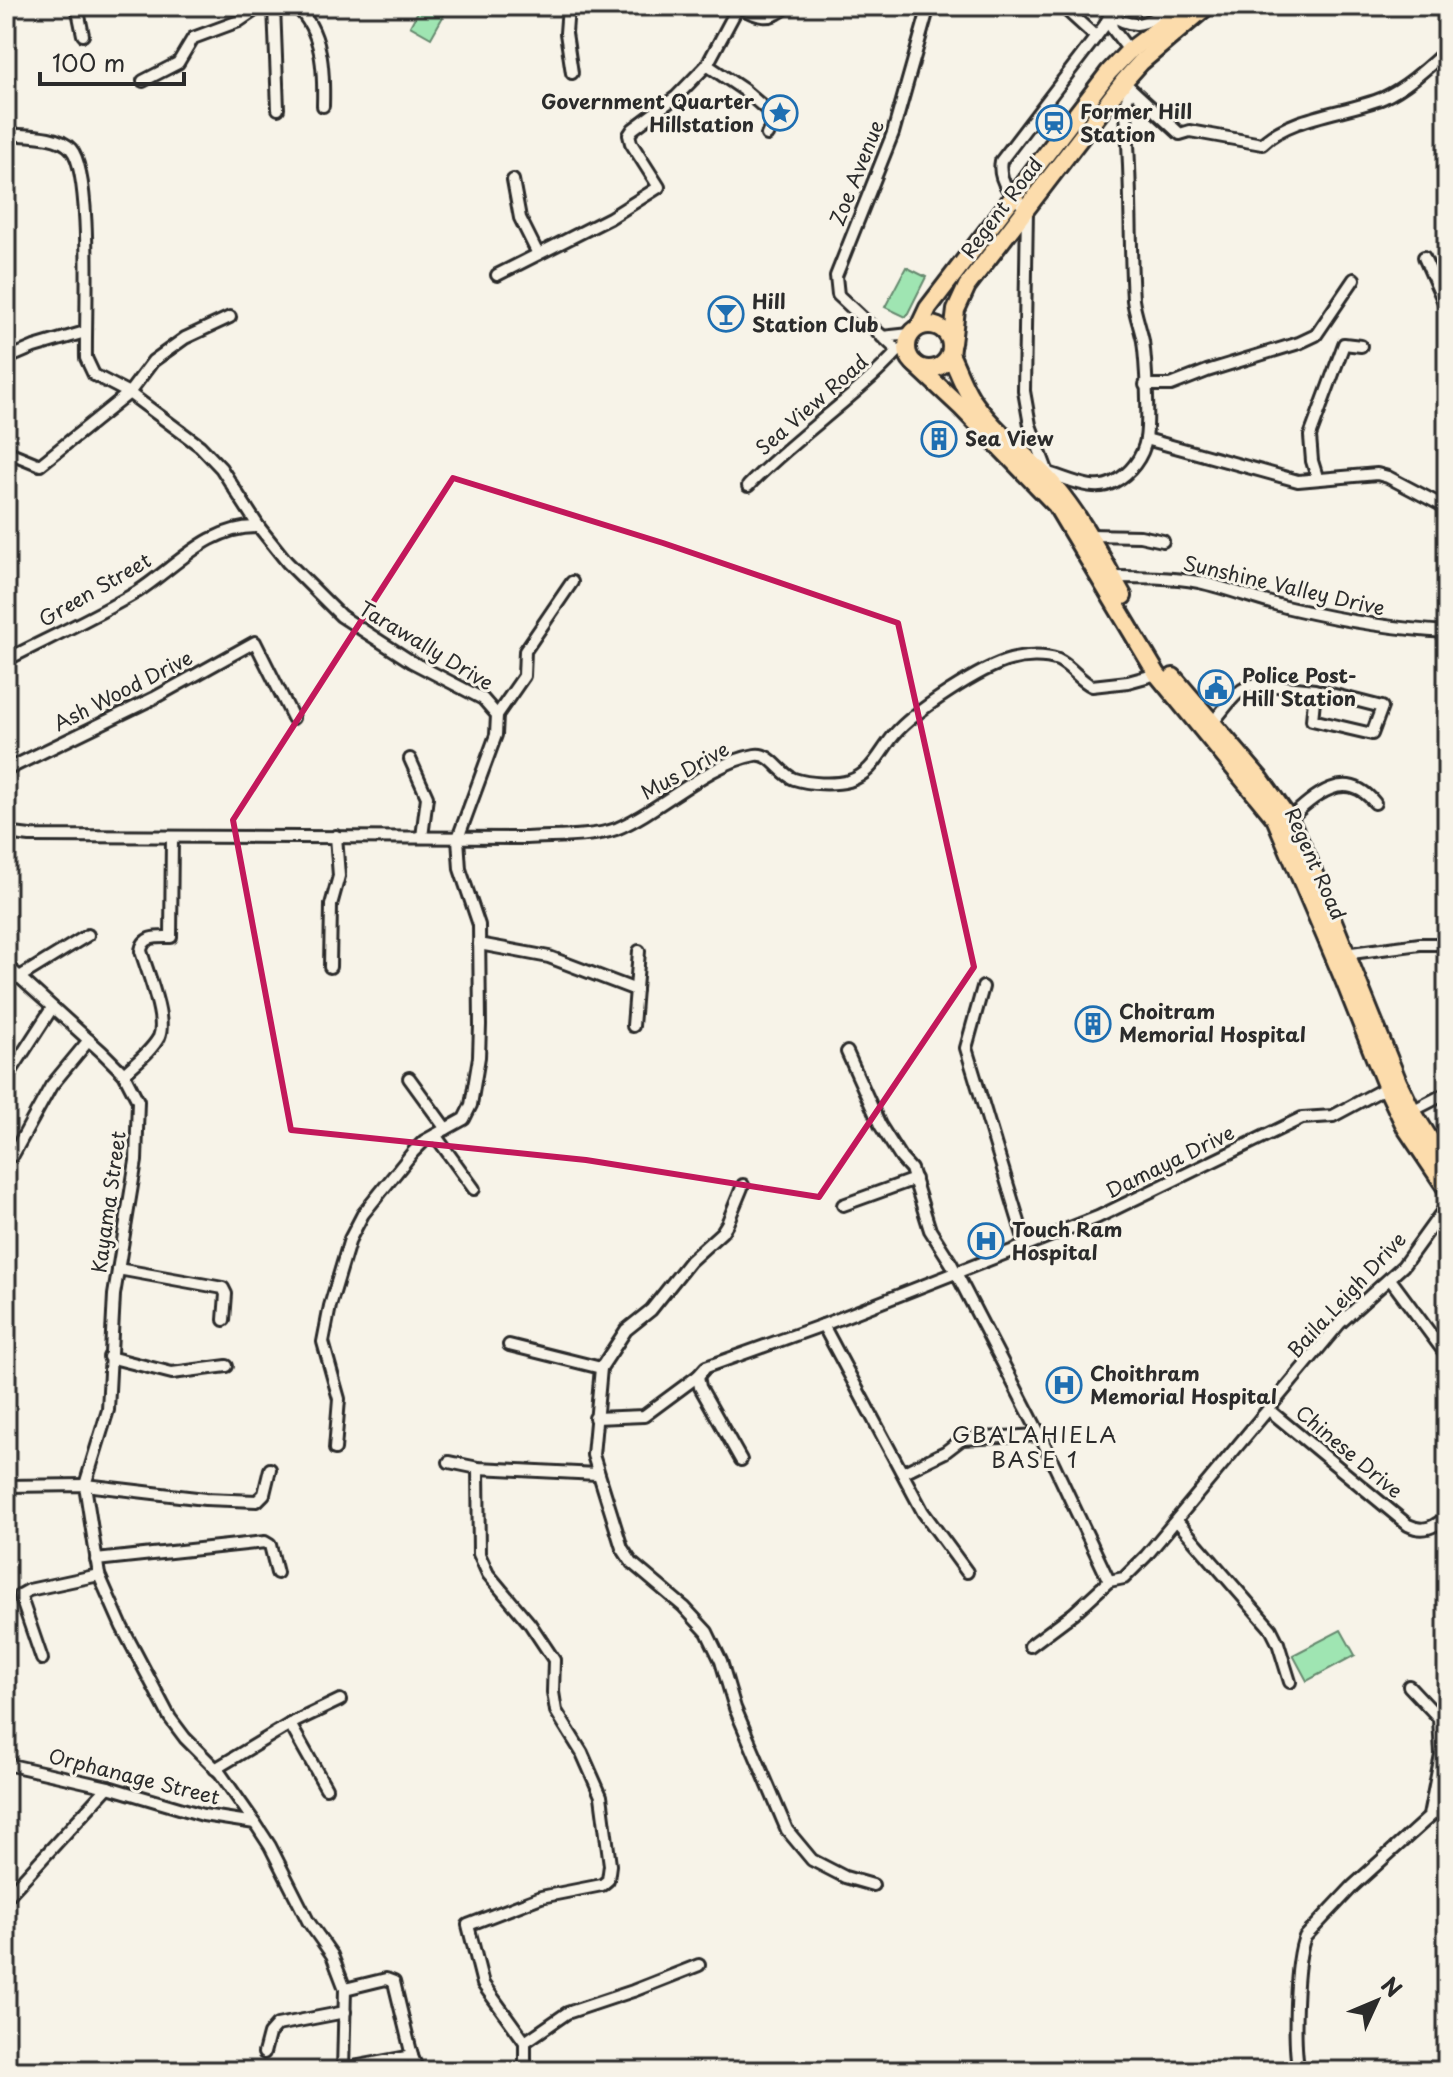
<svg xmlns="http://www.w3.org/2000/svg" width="1453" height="2077" font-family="'Playpen Sans',sans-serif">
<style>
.green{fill:#9fe5b2;stroke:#65886e;stroke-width:2}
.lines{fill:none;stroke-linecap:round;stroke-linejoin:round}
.minor-casing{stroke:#2b2b2b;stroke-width:16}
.primary-casing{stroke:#2b2b2b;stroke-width:22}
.minor{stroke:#f7f3e8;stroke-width:10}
.primary{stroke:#fcdcac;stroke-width:16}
.marked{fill:none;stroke:#c2185b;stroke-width:6;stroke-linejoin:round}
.labels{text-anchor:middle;stroke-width:6;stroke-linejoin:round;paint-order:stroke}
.poi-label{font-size:20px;font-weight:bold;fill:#2b2b2b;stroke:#f7f3e8;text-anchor:start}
.street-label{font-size:20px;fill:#2b2b2b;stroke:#f7f3e8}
.neighbourhood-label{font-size:22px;letter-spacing:2px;fill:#2b2b2b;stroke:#f7f3e8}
</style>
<rect width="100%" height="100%" fill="#f7f3e8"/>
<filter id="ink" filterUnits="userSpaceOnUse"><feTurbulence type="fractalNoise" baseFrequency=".0125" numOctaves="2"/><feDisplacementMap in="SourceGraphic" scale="16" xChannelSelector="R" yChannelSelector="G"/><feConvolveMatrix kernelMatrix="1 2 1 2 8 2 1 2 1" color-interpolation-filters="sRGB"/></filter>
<g filter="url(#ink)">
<g class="green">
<polygon points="421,6 449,6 431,38 410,26"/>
<polygon points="906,267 926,277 906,317 885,307"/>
<polygon points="1341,1630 1355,1655 1307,1681 1293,1655"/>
</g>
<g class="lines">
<defs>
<g id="minor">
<polyline points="77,6 83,35"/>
<polyline points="274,6 278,109"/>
<path d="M 295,6 C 323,30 324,71 323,106"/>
<polyline points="568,6 566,33 572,73"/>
<path d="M 737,6 C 755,16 771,23 787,6"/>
<polyline points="1062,6 1096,37"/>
<polyline points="1108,6 1112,28 1131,53"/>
<path d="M 1110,14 C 1148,41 1154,4 1183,11"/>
<polyline points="707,65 744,90 775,117 767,135"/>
<polyline points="143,81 178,63 193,38 239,21 261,6"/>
<path d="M 1128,86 L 1180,134 L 1190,131 L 1262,144 C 1290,116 1347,113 1383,98 C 1407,87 1427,68 1447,50"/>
<path d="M 6,134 C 25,136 58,134 71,149 C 93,174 85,319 86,358 L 94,375 L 129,393 L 200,446 L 221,468 L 259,527"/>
<polyline points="513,180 520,218 538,254"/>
<polyline points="1424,257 1447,309"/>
<polyline points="497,275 610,218 659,187 631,143 629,135 633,129 676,97 707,65 738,7"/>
<polyline points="882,337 910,334"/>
<polyline points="908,353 897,350 838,295 836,276 893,133 929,6"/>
<polyline points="6,359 34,347 85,332"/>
<polyline points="1145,385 1171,385 1207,371 1299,343 1316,335 1354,279"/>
<polyline points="1146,439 1298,481 1377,474 1388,477 1447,508"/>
<polyline points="6,451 40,465 129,393 153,361 185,338 230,317"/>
<path d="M 1044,472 C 1066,477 1093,494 1114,482 C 1130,474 1143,457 1146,439 C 1149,418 1146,363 1143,341 C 1140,327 1135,314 1133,300 C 1129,235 1132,169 1125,104 L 1131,89"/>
<path d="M 1048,473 L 1030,425 L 1024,391 L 1027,209 C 1013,197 997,182 1001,161 L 1105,25 L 1110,14"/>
<polyline points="1317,477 1312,461 1310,436 1344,344 1361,346"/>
<path d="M 748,486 C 795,437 853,400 899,350"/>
<polyline points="1089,535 1140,536 1163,541"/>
<path d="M 1112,577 C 1141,577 1170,577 1199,582 C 1231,589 1262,602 1294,609 C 1345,621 1395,629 1447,632"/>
<path d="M 6,660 C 49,638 95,617 137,592 C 176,567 209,525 259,527 L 287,562 L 341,616 L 412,662 L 483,699 L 497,715 L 496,735 L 458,838 L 460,869 L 479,925 L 480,1025 L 479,1057 L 471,1105 L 464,1119 L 424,1141 L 413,1152 L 363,1214 L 350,1239 L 330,1306 L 323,1342 L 339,1399 L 335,1449"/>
<polyline points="497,715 524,676 525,651 572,582"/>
<path d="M 1208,727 C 1224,713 1234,687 1257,684 L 1315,690 L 1382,707 L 1372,734 L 1312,720 L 1315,690"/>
<polyline points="410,759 427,797 422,837"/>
<polyline points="6,770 154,698 255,642 293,718"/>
<path d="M 1287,821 C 1313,797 1345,766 1375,803"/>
<path d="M 6,833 L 30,836 L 526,838 C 552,836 591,838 616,829 C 662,810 706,764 755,755 C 771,752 780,774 794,779 C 809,784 834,785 849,781 C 872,774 880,752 894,735 C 913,712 982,667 1010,660 C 1024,656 1044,655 1058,660 C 1071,666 1079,680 1092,686 L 1128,682 L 1157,674"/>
<polyline points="479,944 549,957 636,990"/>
<polyline points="1344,954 1420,944 1447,944"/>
<polyline points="6,965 102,1052 124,1074 138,1101 136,1161 114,1295 108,1410 85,1485 99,1575 122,1627 170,1718 185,1738 220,1773 255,1823 270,1846 308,1921 332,1955 345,1989 343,2071"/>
<polyline points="330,967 331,905 339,876 336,836"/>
<polyline points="18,978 88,935"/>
<polyline points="983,987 966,1048 1026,1245"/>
<polyline points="633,1026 639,951"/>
<polyline points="847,1052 880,1125 901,1158 911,1169 930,1230 951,1263 1040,1435 1109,1581"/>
<path d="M 124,1074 C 135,1063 151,1052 159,1037 C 167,1019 147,971 141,951 C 143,935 158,937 171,937 L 172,837"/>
<polyline points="409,1078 446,1129"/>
<polyline points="6,1079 52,1008"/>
<polyline points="1410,1112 1447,1093"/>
<polyline points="435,1135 474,1189"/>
<polyline points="13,1155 51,1086 89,1040"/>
<polyline points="743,1185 727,1224 722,1232 690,1261 651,1310 626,1330 601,1368 593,1455 622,1548 632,1563 684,1607 707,1632 721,1661 735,1708 787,1830 812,1860 845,1877 873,1885"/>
<polyline points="843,1205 915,1179"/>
<polyline points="118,1269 223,1288 226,1294 224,1320"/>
<polyline points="1390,1279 1447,1356"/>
<polyline points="823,1325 923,1512 967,1572"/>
<polyline points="509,1345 601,1368"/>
<polyline points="109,1357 172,1373 227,1366"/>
<polyline points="698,1376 700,1387 741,1460"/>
<path d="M 1269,1410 L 1408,1525 C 1424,1533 1435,1527 1447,1516"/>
<polyline points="595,1418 644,1416 698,1376 706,1367 823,1325 1098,1217 1302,1118 1333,1116 1389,1086"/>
<polyline points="6,1422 6,1486 85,1485 205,1499 257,1501 264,1494 270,1469"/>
<polyline points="449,1462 478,1468 597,1474"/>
<polyline points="478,1468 479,1554 488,1574 530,1624 554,1660 553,1692 556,1711 582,1753 601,1796 610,1865 608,1880 602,1885 541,1897 468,1925 483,1984 525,2042 525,2071"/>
<polyline points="904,1472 945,1452 962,1439 1040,1435"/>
<polyline points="1177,1521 1271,1629 1278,1643 1290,1682"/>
<polyline points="96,1560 265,1542 270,1545 277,1573"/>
<polyline points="1109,1581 1124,1578 1146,1556 1340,1323 1403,1266 1447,1205"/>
<polyline points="1030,1646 1074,1613 1109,1581"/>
<polyline points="42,1659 20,1595 29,1590 99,1575"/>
<polyline points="1409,1686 1439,1718 1441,1755 1429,1816"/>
<polyline points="290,1724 326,1788"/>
<polyline points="6,1764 108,1787 203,1815 255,1823"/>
<polyline points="215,1769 290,1724 340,1700"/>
<polyline points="6,1898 108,1787"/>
<polyline points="345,1989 386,1979 394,1982 412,2056"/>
<polyline points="525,2042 567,2013 633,1991 699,1965"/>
<polyline points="264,2053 269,2034 277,2025 345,2012"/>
<polyline points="342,2069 412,2056 418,2071"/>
<path d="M 1299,2071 C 1293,2046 1295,1961 1305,1937 L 1353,1886 L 1447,1801"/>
</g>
<g id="primary">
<circle cx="929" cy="347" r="22"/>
<polyline points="919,327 928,308 1109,72 1129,51 1189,6"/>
<polyline points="952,343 956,310 967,286 1124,81 1141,62 1207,6"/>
<path d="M 950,354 C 957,368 962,384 971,398 C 994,433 1029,456 1055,487 C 1083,520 1102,559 1123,596"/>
<polyline points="915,364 962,408 1056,505 1157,674 1275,818 1344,980 1387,1088 1406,1128 1447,1189"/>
<polyline points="1173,677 1261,780 1289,819 1308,859 1398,1082 1412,1111 1447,1167"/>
</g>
</defs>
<use href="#minor" class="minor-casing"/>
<use href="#primary" class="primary-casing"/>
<use href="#minor" class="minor"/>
<use href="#primary" class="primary"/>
</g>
</g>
<path class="marked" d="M 453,478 L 663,543 L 898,623 L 974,967 L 819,1197 L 586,1160 L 291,1130 L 233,820 Z"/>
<defs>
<symbol id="sight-ring" viewBox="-11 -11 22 22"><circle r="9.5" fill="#f7f3e8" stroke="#1f6fb2" stroke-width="1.5"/><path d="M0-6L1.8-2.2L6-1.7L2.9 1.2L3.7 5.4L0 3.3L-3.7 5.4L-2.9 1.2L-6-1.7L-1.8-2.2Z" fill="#1f6fb2"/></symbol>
<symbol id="station-ring" viewBox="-11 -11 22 22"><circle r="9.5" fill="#f7f3e8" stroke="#1f6fb2" stroke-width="1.5"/><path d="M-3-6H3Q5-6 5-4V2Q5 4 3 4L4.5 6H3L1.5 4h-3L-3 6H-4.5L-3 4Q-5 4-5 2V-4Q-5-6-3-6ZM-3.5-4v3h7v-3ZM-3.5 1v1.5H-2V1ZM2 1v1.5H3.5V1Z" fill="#1f6fb2"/></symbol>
<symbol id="bar-ring" viewBox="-11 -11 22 22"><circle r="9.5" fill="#f7f3e8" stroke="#1f6fb2" stroke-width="1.5"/><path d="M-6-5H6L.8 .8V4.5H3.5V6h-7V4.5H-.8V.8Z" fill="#1f6fb2"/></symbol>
<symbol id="building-ring" viewBox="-11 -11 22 22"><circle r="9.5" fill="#f7f3e8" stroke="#1f6fb2" stroke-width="1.5"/><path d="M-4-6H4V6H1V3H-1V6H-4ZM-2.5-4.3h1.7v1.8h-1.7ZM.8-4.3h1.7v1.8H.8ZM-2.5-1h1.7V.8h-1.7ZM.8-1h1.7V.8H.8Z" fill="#1f6fb2"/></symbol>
<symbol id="civic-ring" viewBox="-11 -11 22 22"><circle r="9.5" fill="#f7f3e8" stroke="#1f6fb2" stroke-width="1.5"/><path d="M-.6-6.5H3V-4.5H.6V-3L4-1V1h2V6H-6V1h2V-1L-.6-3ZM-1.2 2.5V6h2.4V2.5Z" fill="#1f6fb2"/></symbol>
<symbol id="hospital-ring" viewBox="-11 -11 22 22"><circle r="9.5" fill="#f7f3e8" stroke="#1f6fb2" stroke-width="1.5"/><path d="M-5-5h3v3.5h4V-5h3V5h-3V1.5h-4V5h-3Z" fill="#1f6fb2"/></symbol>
</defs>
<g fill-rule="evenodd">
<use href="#sight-ring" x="760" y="93" width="40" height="40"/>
<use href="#station-ring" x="1034" y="103" width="40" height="40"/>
<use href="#bar-ring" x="706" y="294" width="40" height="40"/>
<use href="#building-ring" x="919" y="419" width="40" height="40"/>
<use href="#civic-ring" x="1196" y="668" width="40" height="40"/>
<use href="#building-ring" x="1073" y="1004" width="40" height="40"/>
<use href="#hospital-ring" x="966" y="1221" width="40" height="40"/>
<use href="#hospital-ring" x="1044" y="1365" width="40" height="40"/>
</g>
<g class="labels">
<g class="poi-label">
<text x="754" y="109" text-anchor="end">Government Quarter<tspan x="754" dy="23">Hillstation</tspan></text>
<text x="1080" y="119">Former Hill<tspan x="1080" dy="23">Station</tspan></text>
<text x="752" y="309">Hill<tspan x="752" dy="23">Station Club</tspan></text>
<text x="965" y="446">Sea View</text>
<text x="1242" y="683">Police Post-<tspan x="1242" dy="23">Hill Station</tspan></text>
<text x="1119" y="1019">Choitram<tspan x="1119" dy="23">Memorial Hospital</tspan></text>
<text x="1012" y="1237">Touch Ram<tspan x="1012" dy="23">Hospital</tspan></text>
<text x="1090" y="1381">Choithram<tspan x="1090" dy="23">Memorial Hospital</tspan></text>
</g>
<g class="street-label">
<text transform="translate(857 173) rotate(-68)" y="7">Zoe Avenue</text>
<text transform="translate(1002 208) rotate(-53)" y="7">Regent Road</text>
<text transform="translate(812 405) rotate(-41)" y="7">Sea View Road</text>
<text transform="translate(1284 586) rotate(13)" y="7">Sunshine Valley Drive</text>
<text transform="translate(95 590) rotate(-30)" y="7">Green Street</text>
<text transform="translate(426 646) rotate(31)" y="7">Tarawally Drive</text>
<text transform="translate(123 691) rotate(-27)" y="7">Ash Wood Drive</text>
<text transform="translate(685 771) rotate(-29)" y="7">Mus Drive</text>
<text transform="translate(1315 864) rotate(66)" y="7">Regent Road</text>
<text transform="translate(1170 1162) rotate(-26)" y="7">Damaya Drive</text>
<text transform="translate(109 1202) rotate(-82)" y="7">Kayama Street</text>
<text transform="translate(1347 1295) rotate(-47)" y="7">Baila Leigh Drive</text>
<text transform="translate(1349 1452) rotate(40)" y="7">Chinese Drive</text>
<text transform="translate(134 1777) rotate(14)" y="7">Orphanage Street</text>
</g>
<g class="neighbourhood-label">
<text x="1035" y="1443">GBALAHIELA<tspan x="1035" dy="25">BASE 1</tspan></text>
</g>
</g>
<rect width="1453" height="2077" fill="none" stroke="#f7f3e8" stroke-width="32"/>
<rect x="16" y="16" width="1421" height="2045" fill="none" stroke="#2b2b2b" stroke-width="3" filter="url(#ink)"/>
<g transform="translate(1377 2001) rotate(46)" stroke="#f7f3e8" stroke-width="6" paint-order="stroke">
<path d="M0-6L14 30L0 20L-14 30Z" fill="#2b2b2b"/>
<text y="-12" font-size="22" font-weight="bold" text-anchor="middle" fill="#2b2b2b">N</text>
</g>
<path d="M40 72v12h144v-12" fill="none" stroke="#2b2b2b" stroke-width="4"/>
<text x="52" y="72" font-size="24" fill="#2b2b2b" stroke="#f7f3e8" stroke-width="6" paint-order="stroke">100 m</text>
</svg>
